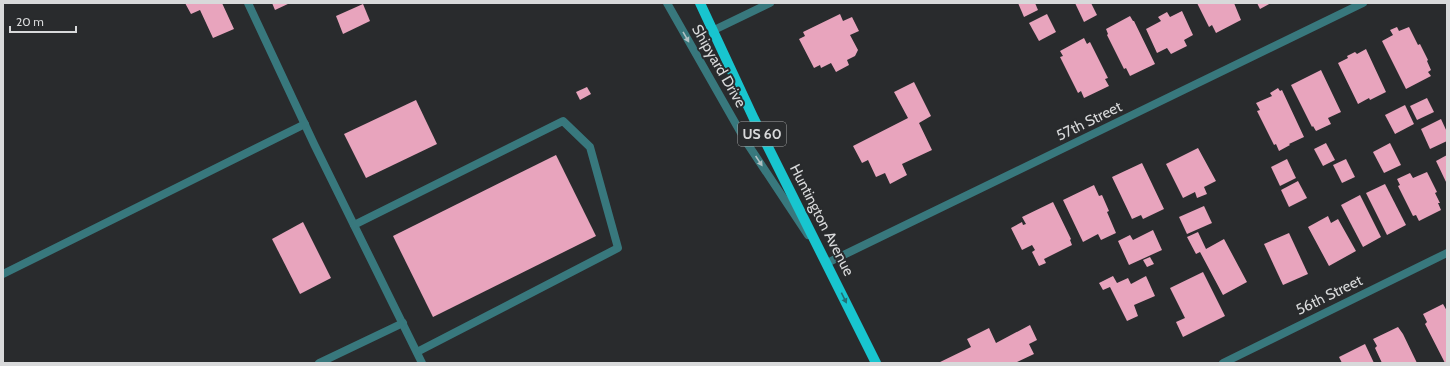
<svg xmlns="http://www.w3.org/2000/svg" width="1450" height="366" font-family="Cabin,sans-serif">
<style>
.building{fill:#e8a4bd}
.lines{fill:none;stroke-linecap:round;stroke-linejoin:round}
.lane{stroke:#38787d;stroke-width:8}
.street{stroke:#38787d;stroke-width:8}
.primary{stroke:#18c5cf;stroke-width:10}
.oneway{fill:#b0c1c3}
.oneway2{fill:#217076}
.labels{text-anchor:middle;stroke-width:4;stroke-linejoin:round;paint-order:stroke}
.shield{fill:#292b2d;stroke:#a4a5a6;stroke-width:1}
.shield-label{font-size:14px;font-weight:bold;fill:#d8d9da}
.street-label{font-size:15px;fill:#d8d9da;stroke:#292b2d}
</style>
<rect width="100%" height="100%" fill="#292b2d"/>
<g class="building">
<polygon points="185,3 222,3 234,29 213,38 200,10 191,14"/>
<polygon points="272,3 290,3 275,10"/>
<polygon points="1018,3 1035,3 1038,10 1024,17"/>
<polygon points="1075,3 1091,3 1097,15 1084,22"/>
<polygon points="1197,3 1234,3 1241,20 1216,33 1212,25 1209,27"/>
<polygon points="1257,3 1271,3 1260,9"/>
<polygon points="363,4 370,21 343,34 336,16"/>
<polygon points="1182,11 1193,35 1184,40 1187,46 1171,54 1167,48 1157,53 1146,29 1161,21 1158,17 1167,12 1170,17"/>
<polygon points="840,14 843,21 852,17 859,31 850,35 858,50 855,56 847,60 849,65 836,72 831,63 821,68 820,65 814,68 799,39 805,36 803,32"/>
<polygon points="1047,14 1056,32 1039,41 1029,23"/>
<polygon points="1130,16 1133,21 1134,21 1155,64 1130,76 1126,68 1124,69 1107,35 1108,34 1106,29"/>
<polygon points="1397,27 1399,31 1409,27 1418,45 1420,44 1428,60 1427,61 1431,70 1428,72 1431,76 1406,89 1382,41 1393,35 1390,30"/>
<polygon points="1084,38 1087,44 1090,42 1108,78 1105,79 1109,86 1084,98 1081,91 1078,93 1060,57 1063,56 1060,51"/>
<polygon points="1366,49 1386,92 1370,100 1369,98 1358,104 1338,63 1348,58 1347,56 1355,52 1357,54"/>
<polygon points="1321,70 1341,112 1328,118 1331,124 1316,131 1313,126 1312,127 1291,85"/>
<polygon points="914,82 931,116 919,123 932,150 902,164 907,175 890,184 885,173 876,177 868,160 862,163 853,146 908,118 894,92"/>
<polygon points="587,87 591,94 580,100 576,92"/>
<polygon points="1278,88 1280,91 1282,90 1304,137 1289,144 1290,145 1279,151 1276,144 1274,145 1257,111 1260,110 1256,103 1272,96 1270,93"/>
<polygon points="1427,98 1434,112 1417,120 1410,106"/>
<polygon points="416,100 437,144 366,178 344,134"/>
<polygon points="1405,105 1414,124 1395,134 1385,115"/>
<polygon points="1441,119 1447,132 1447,141 1430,149 1421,129"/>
<polygon points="1326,143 1335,160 1323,166 1314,149"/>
<polygon points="1390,143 1401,165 1384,173 1373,152"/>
<polygon points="1198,148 1216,181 1204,187 1207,194 1197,198 1195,192 1183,198 1166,164"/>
<polygon points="556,155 596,236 433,317 393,236"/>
<polygon points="1447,155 1447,184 1436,161"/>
<polygon points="1287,159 1296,178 1280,186 1271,167"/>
<polygon points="1346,159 1355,177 1342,183 1333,165"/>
<polygon points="1142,163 1164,209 1143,219 1141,215 1132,219 1112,177"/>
<polygon points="1427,172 1437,192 1435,193 1440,203 1438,203 1441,210 1419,221 1416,215 1413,216 1398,186 1400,185 1397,179 1410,173 1413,178"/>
<polygon points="1298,181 1307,198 1289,207 1281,190"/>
<polygon points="1385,184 1406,225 1387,235 1366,193"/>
<polygon points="1094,185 1099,196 1102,195 1109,211 1107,212 1116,233 1101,240 1098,234 1083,242 1063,200"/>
<polygon points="1360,195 1381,237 1363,247 1341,205"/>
<polygon points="1053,202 1071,239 1070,240 1072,245 1044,259 1046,263 1039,266 1032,252 1035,250 1032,245 1022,250 1011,228 1022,222 1023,225 1026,224 1022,217"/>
<polygon points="1204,206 1212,223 1187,234 1179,217"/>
<polygon points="1328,216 1331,223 1338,219 1356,251 1329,266 1308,227"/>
<polygon points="303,222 331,278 300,294 272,239"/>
<polygon points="1153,230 1162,250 1129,265 1118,241 1130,235 1133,240"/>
<polygon points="1198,232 1206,249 1224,239 1247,282 1223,295 1200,252 1196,254 1187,237"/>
<polygon points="1289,233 1308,274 1283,285 1264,244"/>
<polygon points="1150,257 1154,264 1147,267 1143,260"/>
<polygon points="1203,272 1225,316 1183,337 1176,322 1185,318 1170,288"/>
<polygon points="1113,276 1117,283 1128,278 1131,284 1146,276 1155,296 1134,305 1138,316 1127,321 1110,287 1103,290 1099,283"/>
<polygon points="1443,304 1447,311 1446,363 1445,363 1425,324 1427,322 1423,314"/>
<polygon points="1030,325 1037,340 1029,344 1034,354 1015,363 938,363 971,347 967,339 989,328 996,343"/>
<polygon points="1398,327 1403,334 1417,363 1382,363 1375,348 1377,346 1373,339"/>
<polygon points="1365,344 1374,363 1342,363 1339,357"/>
</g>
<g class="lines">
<g class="lane">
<polyline points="248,3 314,144 422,363"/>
<polyline points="354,225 563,121 590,147 618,248 417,352"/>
<polyline points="3,274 305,124"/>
<polyline points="319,363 403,323"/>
</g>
<g class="street">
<polyline points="667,3 745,140 808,235"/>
<polyline points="712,31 770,3"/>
<polyline points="823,257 827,263 1363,3"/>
<polyline points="1223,363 1447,253"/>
</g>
<polyline class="primary" points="700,3 754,119 876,363"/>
</g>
<defs><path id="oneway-solid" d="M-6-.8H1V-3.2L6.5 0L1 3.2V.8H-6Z"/></defs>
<g class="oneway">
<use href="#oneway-solid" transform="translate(686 37) rotate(60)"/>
<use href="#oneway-solid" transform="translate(759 161) rotate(56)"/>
</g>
<use class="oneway2" href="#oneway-solid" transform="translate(844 298) rotate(64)"/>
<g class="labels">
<rect class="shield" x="738" y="122" width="48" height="24" rx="3"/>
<g class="shield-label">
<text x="762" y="139">US 60</text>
</g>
<g class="street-label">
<text transform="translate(719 66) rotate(60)" y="5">Shipyard Drive</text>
<text transform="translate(1089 121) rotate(-26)" y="5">57th Street</text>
<text transform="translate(822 220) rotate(63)" y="5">Huntington Avenue</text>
<text transform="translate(1329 295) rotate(-26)" y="5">56th Street</text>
</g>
</g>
<rect width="1450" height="366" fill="none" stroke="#d8d9da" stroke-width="8"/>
<path d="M10 26v6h66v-6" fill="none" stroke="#d8d9da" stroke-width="2"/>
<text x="16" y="26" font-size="12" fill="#d8d9da" stroke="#292b2d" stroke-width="3" paint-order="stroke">20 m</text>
</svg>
